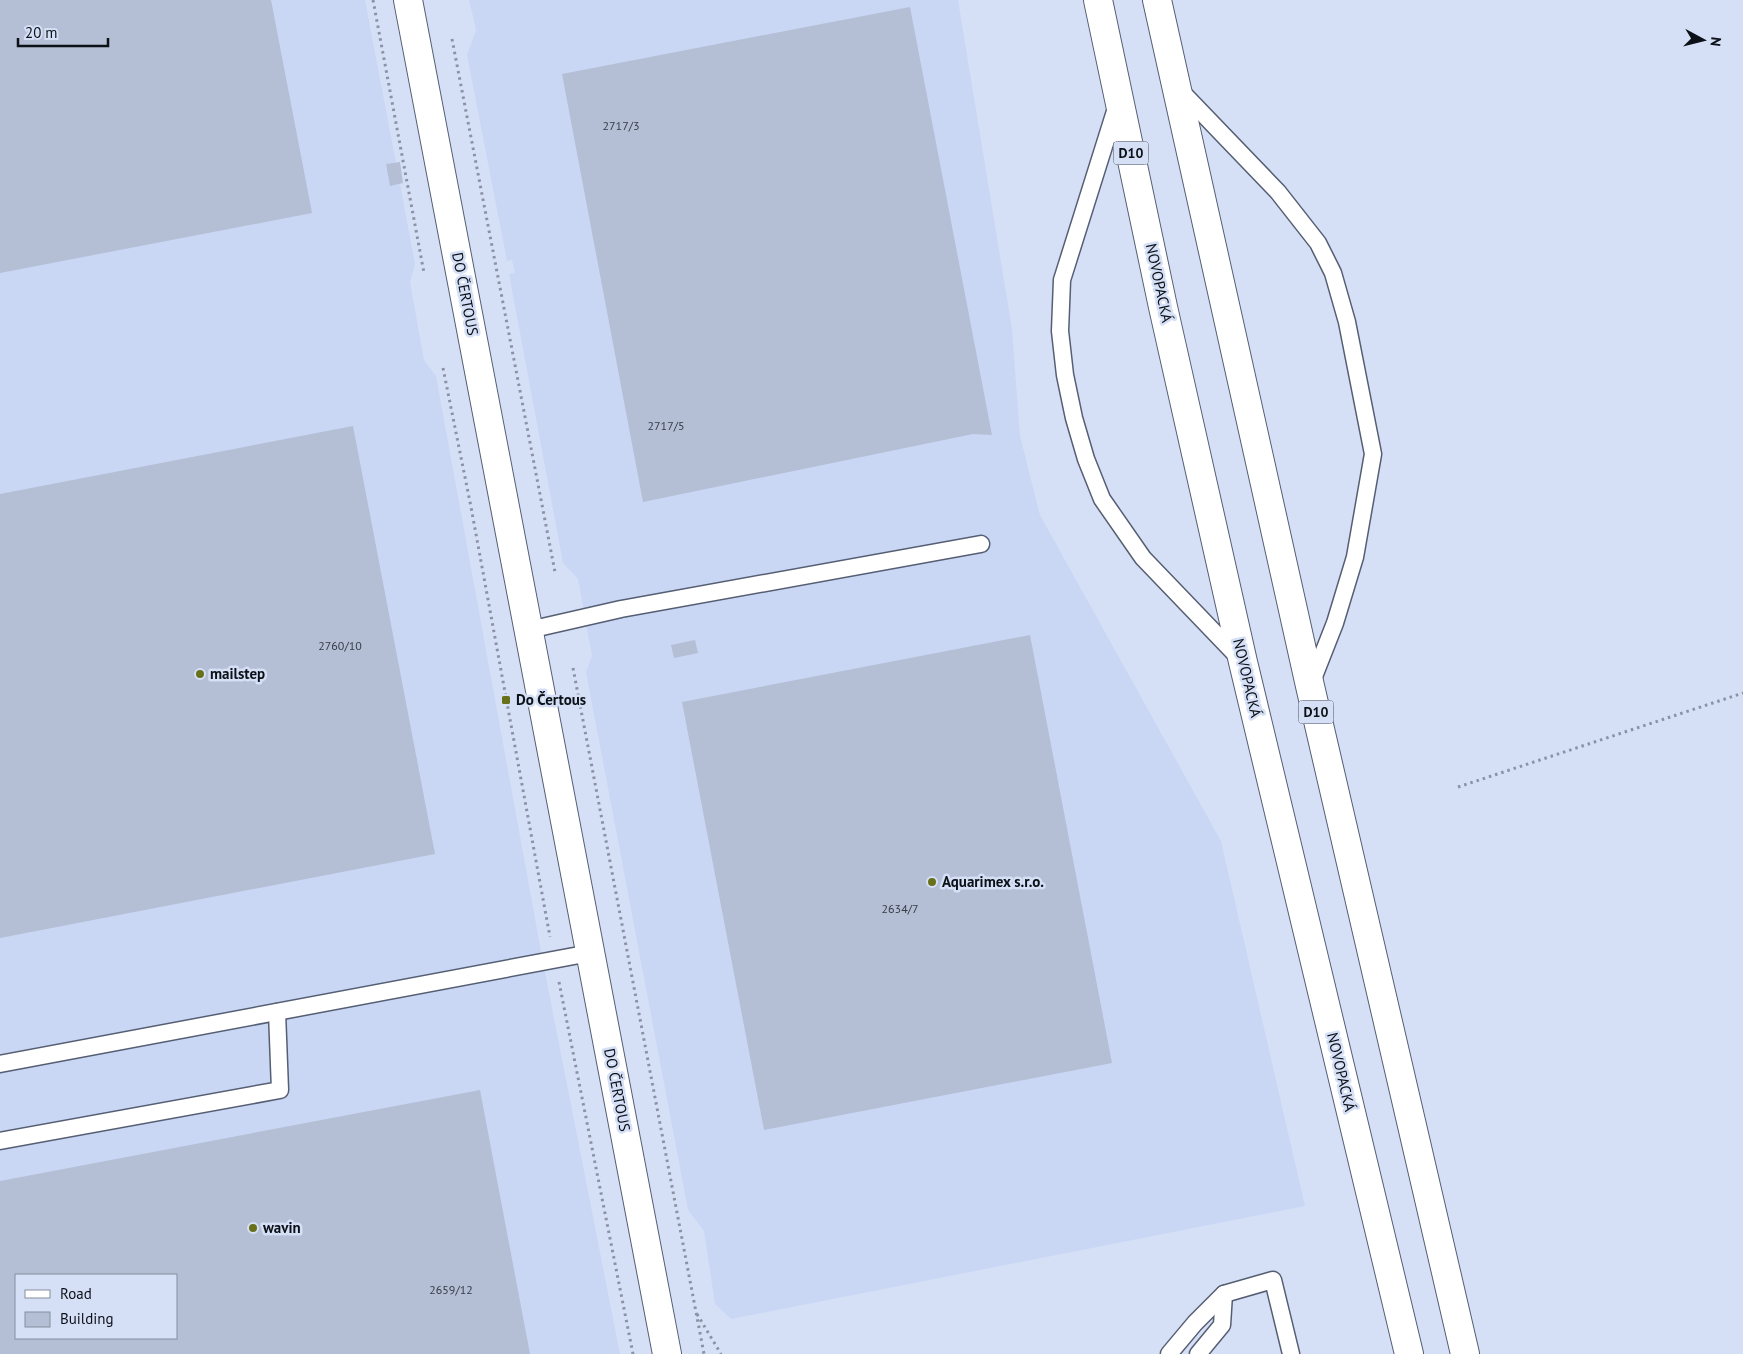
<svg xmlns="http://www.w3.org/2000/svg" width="1743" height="1354" font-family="'PT Sans',sans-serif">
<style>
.built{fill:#c9d7f5;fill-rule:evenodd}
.building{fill:#b4bed5;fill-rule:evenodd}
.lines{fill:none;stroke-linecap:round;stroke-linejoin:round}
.lane-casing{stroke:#555e72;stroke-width:19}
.street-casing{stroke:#555e72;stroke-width:30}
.highway-casing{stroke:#555e72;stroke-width:30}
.path{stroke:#8a92a3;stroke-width:3;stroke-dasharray:2.5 4;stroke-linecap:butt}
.lane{stroke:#fff;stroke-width:16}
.street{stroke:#fff;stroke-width:28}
.highway{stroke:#fff;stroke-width:28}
.poi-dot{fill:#68711a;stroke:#d5e0f7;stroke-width:2}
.labels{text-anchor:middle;stroke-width:5;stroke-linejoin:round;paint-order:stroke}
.number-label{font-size:12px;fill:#363c46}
.shield{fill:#d5e0f7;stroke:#484e5a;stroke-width:1}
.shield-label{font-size:14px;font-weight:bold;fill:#0c1017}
.street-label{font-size:15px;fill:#0c1017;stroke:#d5e0f7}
.poi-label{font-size:15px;font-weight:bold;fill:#0c1017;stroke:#d5e0f7;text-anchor:start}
</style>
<rect width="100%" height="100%" fill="#d5e0f7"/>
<g class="built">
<path d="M 0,0 L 365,0 L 396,163 L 386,164 L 391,185 L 400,184 L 415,264 L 410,282 L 424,360 L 436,376 L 543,962 L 620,1354 L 0,1354 ZM 16,1275 L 176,1275 L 176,1338 L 16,1338 Z"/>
<polygon points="469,0 958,0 1012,329 1020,436 1040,515 1221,841 1305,1206 731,1319 715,1304 704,1231 688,1210 586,672 592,656 578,579 563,563 509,274 515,273 512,260 507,261 467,55 476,30"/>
</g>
<g class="building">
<polygon points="0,0 271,0 312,213 0,273"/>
<polygon points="910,7 992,435 973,434 643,502 562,74"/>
<polygon points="400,162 403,183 390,186 386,164"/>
<polygon points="353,426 435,854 0,938 0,494"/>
<polygon points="1030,635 1112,1063 764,1130 682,702"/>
<polygon points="695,640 698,653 674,658 671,645"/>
<path d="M 480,1090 L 530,1354 L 0,1354 L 0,1181 ZM 16,1275 L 176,1275 L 176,1338 L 16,1338 Z"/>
</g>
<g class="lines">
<defs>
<g id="lane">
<polyline points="1179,89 1278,192 1318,243 1333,273 1347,322 1373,454 1355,557 1335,623 1311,684"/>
<polyline points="1117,105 1062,280 1060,331 1065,375 1074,418 1086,459 1102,499 1143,558 1240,659"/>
<polyline points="529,630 621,609 981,544"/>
<polyline points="0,1064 590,953"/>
<polyline points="0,1141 280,1090 277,1012"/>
<polyline points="1169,1354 1195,1323 1224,1294 1273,1280 1291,1354"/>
<polyline points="1198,1354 1222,1325 1224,1294"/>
</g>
<polyline id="street" points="408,0 667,1354"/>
<g id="highway">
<polyline points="1098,0 1163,307 1243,662 1409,1354"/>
<polyline points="1157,0 1310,686 1465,1354"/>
</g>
</defs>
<use href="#lane" class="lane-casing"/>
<use href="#street" class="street-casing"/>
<use href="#highway" class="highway-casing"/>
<g class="path">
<polyline points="373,0 424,273"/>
<polyline points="452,39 555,572"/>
<polyline points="443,368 471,507 550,937"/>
<polyline points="573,668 704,1354"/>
<polyline points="1458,787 1743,693"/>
<polyline points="559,982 633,1354"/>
<polyline points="697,1314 721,1354"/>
</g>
<use href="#lane" class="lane"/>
<use href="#street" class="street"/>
<use href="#highway" class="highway"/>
</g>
<g class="poi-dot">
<circle cx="200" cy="674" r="5"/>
<rect x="501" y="695" width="10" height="10" rx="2.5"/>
<circle cx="932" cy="882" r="5"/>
<circle cx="253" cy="1228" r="5"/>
</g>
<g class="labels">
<g class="number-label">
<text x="621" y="130">2717/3</text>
<text x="666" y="430">2717/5</text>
<text x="340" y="650">2760/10</text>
<text x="900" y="913">2634/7</text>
<text x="451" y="1294">2659/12</text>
</g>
<g class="shield">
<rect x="1113.5" y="141.5" width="35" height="23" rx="4"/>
<rect x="1298.5" y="700.5" width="35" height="23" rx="4"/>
</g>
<g class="shield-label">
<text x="1131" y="158">D10</text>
<text x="1316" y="717">D10</text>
</g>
<g class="street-label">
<text transform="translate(1159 283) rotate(78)" y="5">NOVOPACKÁ</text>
<text transform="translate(465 294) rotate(79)" y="5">DO ČERTOUS</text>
<text transform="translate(1247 678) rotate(77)" y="5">NOVOPACKÁ</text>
<text transform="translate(1341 1072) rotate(77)" y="5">NOVOPACKÁ</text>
<text transform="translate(617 1090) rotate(79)" y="5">DO ČERTOUS</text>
</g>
<g class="poi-label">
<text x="210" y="679">mailstep</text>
<text x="516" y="705">Do Čertous</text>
<text x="942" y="887">Aquarimex s.r.o.</text>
<text x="263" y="1233">wavin</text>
</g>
</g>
<rect x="15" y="1274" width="162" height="65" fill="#d5e0f7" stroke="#858d9d"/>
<rect x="25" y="1290" width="25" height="8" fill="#ffffff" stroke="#858d9d"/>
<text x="60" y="1299" font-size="15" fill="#0c1017">Road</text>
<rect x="25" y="1312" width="25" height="15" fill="#b4bed5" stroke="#858d9d"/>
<text x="60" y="1324" font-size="15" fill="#0c1017">Building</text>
<g transform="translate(1703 40) rotate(97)" stroke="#d5e0f7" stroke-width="4" paint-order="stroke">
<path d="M0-4L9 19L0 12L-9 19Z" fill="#0c1017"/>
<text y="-8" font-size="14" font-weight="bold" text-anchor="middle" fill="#0c1017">N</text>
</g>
<path d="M18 38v8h90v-8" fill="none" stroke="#0c1017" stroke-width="2.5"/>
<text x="25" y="38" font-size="15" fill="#0c1017" stroke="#d5e0f7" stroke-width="4" paint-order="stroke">20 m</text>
</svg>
